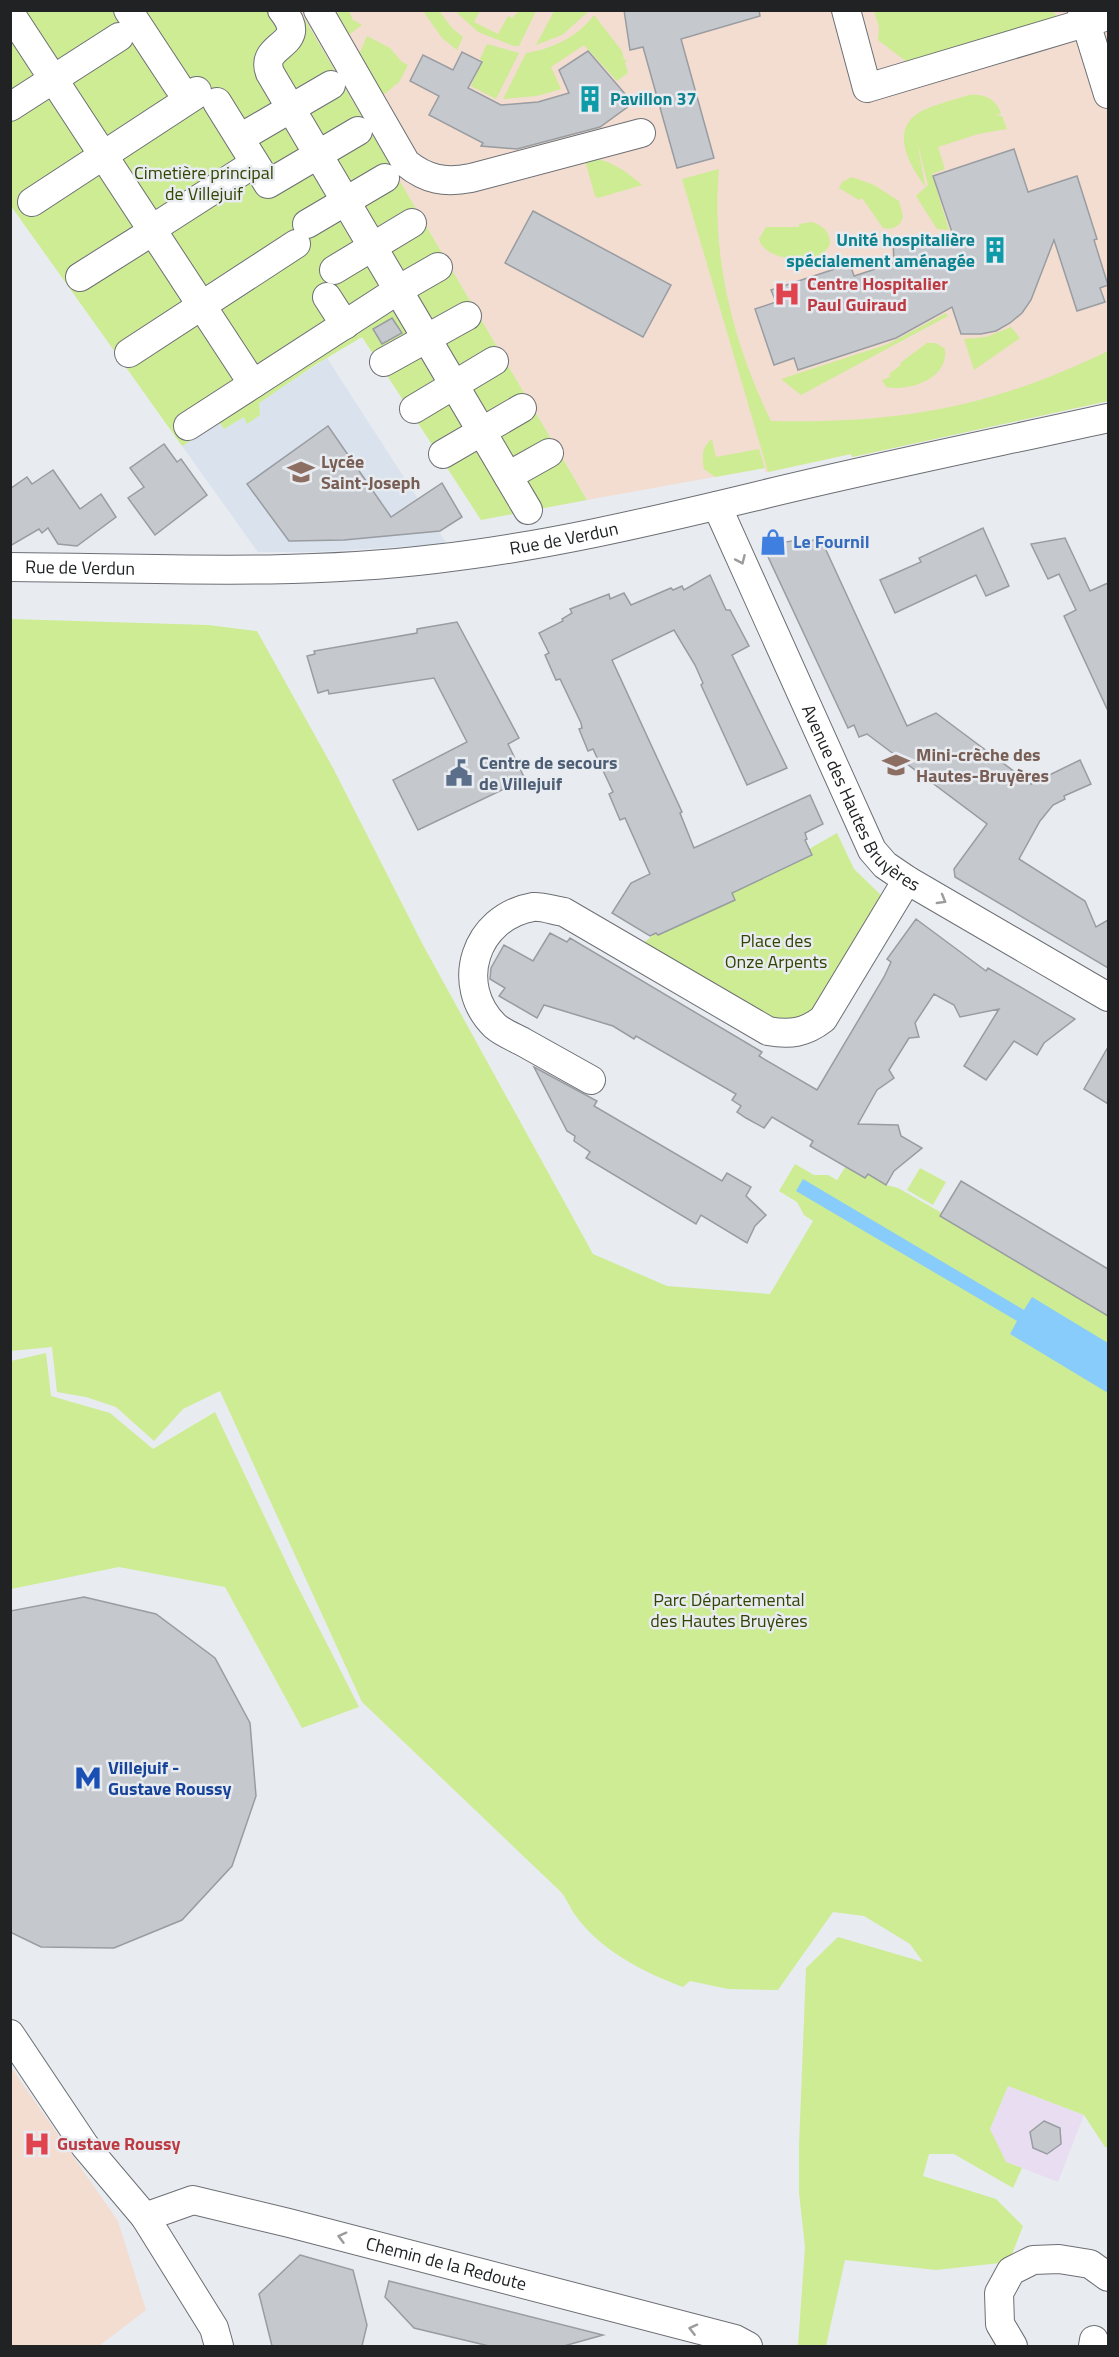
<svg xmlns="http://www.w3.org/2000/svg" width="1119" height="2357" font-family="'Titillium Web',sans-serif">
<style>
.built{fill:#d9e2ed}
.industrial{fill:#e8ddf1}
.medical{fill:#f3ddd0}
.green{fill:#cdec93}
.water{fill:#88ccfb}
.building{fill:#c5c9cd;stroke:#999ca1;stroke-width:1.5}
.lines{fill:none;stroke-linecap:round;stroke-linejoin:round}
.minor-casing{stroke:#6c6f74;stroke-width:30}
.minor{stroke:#fff;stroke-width:28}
.oneway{stroke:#9b9c9c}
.labels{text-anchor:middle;stroke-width:5;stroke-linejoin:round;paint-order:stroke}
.culture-label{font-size:18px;font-weight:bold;fill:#0d838f;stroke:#e8ecf1;text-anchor:start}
.park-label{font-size:18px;fill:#324400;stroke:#e8ecf1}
.health-label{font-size:18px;font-weight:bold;fill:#be3a42;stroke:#e8ecf1;text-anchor:start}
.education-label{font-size:18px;font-weight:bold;fill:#785e54;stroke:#e8ecf1;text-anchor:start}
.street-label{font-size:18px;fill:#202224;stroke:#e8ecf1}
.shop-label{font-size:18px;font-weight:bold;fill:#366cbe;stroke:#e8ecf1;text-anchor:start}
.service-label{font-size:18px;font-weight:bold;fill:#4e5e75;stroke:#e8ecf1;text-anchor:start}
.transit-label{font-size:18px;font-weight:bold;fill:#164399;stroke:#e8ecf1;text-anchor:start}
</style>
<rect width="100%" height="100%" fill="#e8ecf1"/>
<polygon class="built" points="327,358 418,499 447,544 315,552 258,552 182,446 220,423 224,429 244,417 247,423 260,415 258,403"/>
<polygon class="industrial" points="1008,2086 1084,2115 1058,2182 1006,2162 990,2129"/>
<g class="medical">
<polygon points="300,11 1108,11 1108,401 852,457 851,454 768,472 765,472 764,468 587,500"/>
<polygon points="11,2067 118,2221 146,2310 99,2346 11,2346"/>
</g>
<g class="green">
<polygon points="1051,10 1058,17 911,65 878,40 879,27 874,11"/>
<polygon points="10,11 300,11 587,500 481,520 362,337 315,365 259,403 260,415 247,424 244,417 224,429 220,423 182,446 11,206"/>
<polygon points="341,11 349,11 353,20 362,25 346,37 332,16"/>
<polygon points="423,11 439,11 453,29 463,37 457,50 442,38"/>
<polygon points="455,11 480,11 474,22 498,34 508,16 512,18 519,11 536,11 519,46 514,46 478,32"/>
<polygon points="554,11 589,11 562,35 536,45"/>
<path d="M 594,15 L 622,51 L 624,60 L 627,59 L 625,63 L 628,73 L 617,81 L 584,45 L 551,67 L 561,89 L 537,96 L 503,99 L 526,53 C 552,49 578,37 594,15 Z"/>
<polygon points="367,36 390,48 402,62 408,65 399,82 381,97 358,57"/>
<polygon points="487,44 519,53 496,99 471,86 482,61 480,59"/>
<path d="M 969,95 C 984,93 997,99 1001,114 L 994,115 L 1002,116 L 1007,129 L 978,134 L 938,147 L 945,169 L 932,174 L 949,230 L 937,229 L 916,196 L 928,185 L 917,140 L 925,186 C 910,166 889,130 920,112 C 934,104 954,100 969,95 Z"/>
<path d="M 584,157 C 607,158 625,170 642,185 L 598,198 L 595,196 Z"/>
<path d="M 719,169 C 711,257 733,343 771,421 C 899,424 993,407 1108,351 L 1108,401 L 852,457 L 851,454 L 768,472 L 682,179 Z"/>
<path d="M 852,177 L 874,185 L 899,201 L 903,217 C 900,227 893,230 883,228 L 862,198 L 859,200 L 839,188 L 842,182 Z"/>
<path d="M 812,222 C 823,226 830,231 830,244 C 828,248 825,252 820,255 C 804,263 763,259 759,239 L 766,227 L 799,227 L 799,224 Z"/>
<polygon points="946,313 948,316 801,395 781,379 888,344"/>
<polygon points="1011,327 1020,338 974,370 964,339 986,337"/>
<path d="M 927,343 L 936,343 L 945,349 C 949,378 910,392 886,387 L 882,380 L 890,377 L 889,374 L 901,365 L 900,363 Z"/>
<path d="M 712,439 L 716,457 L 759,449 L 765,468 L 715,477 L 704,469 C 702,456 701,448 712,439 Z"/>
<path d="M 11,619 L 208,625 L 257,631 L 333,768 L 423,945 L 593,1254 L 667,1286 L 770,1294 L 813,1221 L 804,1215 L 797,1202 L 779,1191 L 795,1164 L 814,1175 L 828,1175 L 837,1180 L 846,1166 L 868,1174 L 886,1185 L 898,1188 L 942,1213 L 940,1216 L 1108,1316 L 1108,2148 L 1105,2147 L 1084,2115 L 1008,2086 L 990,2129 L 1006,2162 L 1022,2168 L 1013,2188 L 954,2154 L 929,2154 L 923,2176 L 996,2199 L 1023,2226 L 1009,2262 L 936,2270 L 845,2260 L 826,2346 L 798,2346 L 805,2247 L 799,2193 L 799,2146 L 806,1968 L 838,1937 L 923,1962 L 910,1944 L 864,1916 L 833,1912 L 778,1990 L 728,1989 L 690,1981 L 683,1987 C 641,1971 599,1950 573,1912 C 569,1905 566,1898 561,1892 L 362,1702 L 220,1391 L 183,1409 L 154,1441 L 116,1407 L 86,1397 L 57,1392 L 52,1347 L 11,1351 Z"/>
<polygon points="837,833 854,869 884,898 813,1014 785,1025 642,944 656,933 658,935 735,900 732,893 812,855 809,849"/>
<polygon points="920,1168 946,1182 933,1205 907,1190"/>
<polygon points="46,1353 51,1396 110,1413 153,1449 215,1412 295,1581 359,1707 302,1728 225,1587 119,1567 11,1589 11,1361"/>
</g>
<polygon class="water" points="803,1179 1024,1310 1032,1297 1108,1343 1108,1393 1010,1334 1017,1321 796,1191"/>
<g class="building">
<polygon points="624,10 759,10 760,16 681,39 714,158 677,168 643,47 630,50"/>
<polygon points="588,51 633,103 600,127 517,149 481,146 483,143 429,115 439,96 410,81 423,55 453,70 462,52 482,62 468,88 501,105 538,102 569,93 559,70"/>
<polygon points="1014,149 1028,192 1077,176 1097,239 1094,240 1108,285 1100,288 1105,302 1077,311 1054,240 1031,300 1022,313 1010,323 996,331 981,334 961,334 952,307 896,338 798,370 794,358 774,365 755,309 776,302 771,290 850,264 854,276 894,263 893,240 953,235 933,176"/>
<polygon points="533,211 671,285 643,337 505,263"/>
<polygon points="392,318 402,333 382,344 373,329"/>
<polygon points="328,426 391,517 442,483 462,517 440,531 344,540 289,541 247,484"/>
<polygon points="164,444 177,462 181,459 207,495 155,535 128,498 144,487 130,468"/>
<polygon points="53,470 80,509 101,494 116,517 77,546 58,544 48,528 42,533 39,529 10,546 10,489 27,477 32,484"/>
<polygon points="983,528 1009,586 986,596 976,575 895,613 880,580 921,562 919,558"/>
<polygon points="820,537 907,726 936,713 1031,784 1080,760 1091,784 1064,796 1065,799 1053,805 1040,821 1019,859 1085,901 1096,927 1108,920 1108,968 955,877 954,869 987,824 867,734 859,737 854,725 848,728 763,546 797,540 800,546"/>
<polygon points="1065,538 1090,591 1108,583 1108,711 1064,616 1076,610 1059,574 1048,579 1031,544"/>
<polygon points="710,575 726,610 730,610 749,646 732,655 787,768 747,785 701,685 703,683 695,665 674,630 612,660 682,812 680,813 694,848 810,795 823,824 805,833 807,839 805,840 812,855 732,893 735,900 658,935 656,933 650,936 612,913 631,883 650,874 625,818 620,820 609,794 613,792 593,749 588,751 579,729 582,728 581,723 560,679 556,680 545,655 549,653 539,633 563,621 562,619 572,613 570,609 609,594 610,599 624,593 631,605 671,588 673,590 682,586 684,590"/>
<polygon points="457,622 519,738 508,744 525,779 418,830 393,780 467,742 434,678 329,694 328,690 318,693 307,656 315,654 314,651 417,633 417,629"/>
<polygon points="916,919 986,971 988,968 1075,1019 1044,1043 1037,1055 1014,1041 986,1080 964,1066 999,1009 960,1017 954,1005 934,994 915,1023 919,1037 909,1038 889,1070 894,1078 877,1090 858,1124 898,1125 901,1136 922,1148 894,1171 886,1185 868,1174 865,1178 810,1146 813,1141 772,1117 764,1128 746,1118 737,1112 741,1106 732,1100 736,1094 636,1036 634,1039 613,1026 544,1005 537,1018 499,996 505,988 490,979 491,968 504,945 533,961 550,933 567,942 570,938 762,1052 759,1056 817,1090 884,977 891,962 887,959"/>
<polygon points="1108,1047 1108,1104 1084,1089"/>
<polygon points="534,1067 597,1101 594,1106 722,1181 727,1173 751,1187 746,1196 766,1215 755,1226 747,1243 701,1215 696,1224 586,1158 590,1152 574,1141 575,1136 567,1131"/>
<polygon points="961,1181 1108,1269 1108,1316 940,1216"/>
<polygon points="84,1597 156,1614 215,1658 250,1723 256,1796 232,1866 182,1920 114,1948 41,1947 10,1932 10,1611"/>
<polygon points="1044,2121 1060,2128 1061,2144 1047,2154 1033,2148 1030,2132"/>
<polygon points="300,2255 353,2270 367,2325 362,2346 272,2346 259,2294"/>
<polygon points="389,2281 603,2335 564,2346 489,2346 414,2328 385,2297"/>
</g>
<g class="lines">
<defs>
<g id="minor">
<polyline points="128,10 178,86"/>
<path d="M 318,10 L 406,163 C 427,180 445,183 471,178 L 641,133"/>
<polyline points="846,10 867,88 1108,16"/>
<polyline points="1082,10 1108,94"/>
<path d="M 10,13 L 253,384 L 398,290 L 270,73 C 258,42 312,47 282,10"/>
<polyline points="217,102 268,184 358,131"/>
<polyline points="10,107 119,37"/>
<polyline points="240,138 331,85"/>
<polyline points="32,202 197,94 197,91"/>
<polyline points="307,224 385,178"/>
<polyline points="152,229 247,168"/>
<polyline points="438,267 398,290 528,510"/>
<polyline points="334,270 412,223"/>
<polyline points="80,277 153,231"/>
<polyline points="327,297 345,325"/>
<polyline points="129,353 296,244"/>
<polyline points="384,362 467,316"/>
<polyline points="414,409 494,361"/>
<polyline points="188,426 253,384"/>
<polyline points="443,454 522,408"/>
<polyline points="508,476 549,453"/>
<path id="s1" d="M 717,506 L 872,850 L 885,865 L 907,880 L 1108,997"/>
<path id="s2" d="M 10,567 C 152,568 294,576 435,559 C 543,547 649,522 753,497 C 871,468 990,444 1108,418"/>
<path d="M 591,1080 C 568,1067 546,1055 523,1042 C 514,1037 503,1033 495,1026 C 453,985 475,917 533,907 C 542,906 555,911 564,912 L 768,1031 C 790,1035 805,1033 823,1019 L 907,880"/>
<polyline points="10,2034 85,2146 145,2217 214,2328 219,2346"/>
<path id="s3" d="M 145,2217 L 193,2200 L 289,2223 L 735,2339 L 748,2346"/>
<polyline points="1013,2346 1000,2324 999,2293 1011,2271 1033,2260 1059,2259 1090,2264 1108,2277"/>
<polyline points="1093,2346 1094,2340"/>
</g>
</defs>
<use href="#minor" class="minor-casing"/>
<use href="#minor" class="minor"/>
</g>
<defs><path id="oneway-chevron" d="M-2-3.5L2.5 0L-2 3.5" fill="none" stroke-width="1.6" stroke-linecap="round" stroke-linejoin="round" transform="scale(1.5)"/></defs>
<g class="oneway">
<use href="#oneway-chevron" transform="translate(741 560) rotate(66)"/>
<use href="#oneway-chevron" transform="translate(942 900) rotate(30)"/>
<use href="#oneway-chevron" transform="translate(342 2237) rotate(-165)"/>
<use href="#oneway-chevron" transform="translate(693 2329) rotate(-166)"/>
</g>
<defs>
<symbol id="building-bare" viewBox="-9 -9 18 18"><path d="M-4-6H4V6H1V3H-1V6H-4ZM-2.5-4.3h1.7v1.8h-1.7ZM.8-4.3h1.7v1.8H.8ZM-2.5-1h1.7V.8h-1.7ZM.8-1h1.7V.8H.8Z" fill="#0f9aa8" stroke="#e8ecf1" stroke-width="2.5" paint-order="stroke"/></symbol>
<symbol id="hospital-bare" viewBox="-9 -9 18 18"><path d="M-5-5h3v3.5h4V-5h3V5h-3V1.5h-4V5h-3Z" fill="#e0444e" stroke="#e8ecf1" stroke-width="2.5" paint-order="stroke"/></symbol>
<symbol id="school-bare" viewBox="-9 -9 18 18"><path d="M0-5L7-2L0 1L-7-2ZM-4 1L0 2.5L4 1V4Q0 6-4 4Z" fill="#8d6e63" stroke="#e8ecf1" stroke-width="2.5" paint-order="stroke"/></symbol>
<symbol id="shop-bare" viewBox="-9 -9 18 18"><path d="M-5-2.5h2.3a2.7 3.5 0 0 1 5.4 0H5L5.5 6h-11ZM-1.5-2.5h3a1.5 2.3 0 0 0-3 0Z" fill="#3f7fe0" stroke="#e8ecf1" stroke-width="2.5" paint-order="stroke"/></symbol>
<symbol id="civic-bare" viewBox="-9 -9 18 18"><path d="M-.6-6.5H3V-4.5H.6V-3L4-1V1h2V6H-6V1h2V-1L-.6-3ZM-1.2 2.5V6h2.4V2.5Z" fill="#5c6f8a" stroke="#e8ecf1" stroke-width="2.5" paint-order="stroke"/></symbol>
<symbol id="metro-bare" viewBox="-9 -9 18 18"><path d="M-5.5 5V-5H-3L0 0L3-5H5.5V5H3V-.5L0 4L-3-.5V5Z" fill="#1a4fb4" stroke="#e8ecf1" stroke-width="2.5" paint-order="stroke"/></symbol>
</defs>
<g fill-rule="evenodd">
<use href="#building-bare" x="571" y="80" width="38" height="38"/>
<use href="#building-bare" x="976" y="231" width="38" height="38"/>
<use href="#hospital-bare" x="768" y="275" width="38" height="38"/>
<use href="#school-bare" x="282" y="453" width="38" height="38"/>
<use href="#shop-bare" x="754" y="523" width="38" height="38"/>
<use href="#school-bare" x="877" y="746" width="38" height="38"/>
<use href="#civic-bare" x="440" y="754" width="38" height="38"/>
<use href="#metro-bare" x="69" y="1759" width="38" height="38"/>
<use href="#hospital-bare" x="18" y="2125" width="38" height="38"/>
</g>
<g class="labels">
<g class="culture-label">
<text x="610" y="105">Pavillon 37</text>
<text x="975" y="246" text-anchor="end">Unité hospitalière<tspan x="975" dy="21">spécialement aménagée</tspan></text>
</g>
<g class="park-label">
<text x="204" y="179">Cimetière principal<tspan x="204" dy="21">de Villejuif</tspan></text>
<text x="776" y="947">Place des<tspan x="776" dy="21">Onze Arpents</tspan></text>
<text x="729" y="1606">Parc Départemental<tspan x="729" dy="21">des Hautes Bruyères</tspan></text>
</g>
<g class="health-label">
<text x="807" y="290">Centre Hospitalier<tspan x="807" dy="21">Paul Guiraud</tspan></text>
<text x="57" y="2150">Gustave Roussy</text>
</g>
<g class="education-label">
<text x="321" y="468">Lycée<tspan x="321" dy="21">Saint-Joseph</tspan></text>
<text x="916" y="761">Mini-crèche des<tspan x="916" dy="21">Hautes-Bruyères</tspan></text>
</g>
<g class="street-label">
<text dy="6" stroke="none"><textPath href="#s2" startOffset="556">Rue de Verdun</textPath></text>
<text dy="6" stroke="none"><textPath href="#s2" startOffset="70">Rue de Verdun</textPath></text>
<text dy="6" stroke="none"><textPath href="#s1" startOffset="328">Avenue des Hautes Bruyères</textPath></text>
<text dy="6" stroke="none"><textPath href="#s3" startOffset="312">Chemin de la Redoute</textPath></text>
</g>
<g class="shop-label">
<text x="793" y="548">Le Fournil</text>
</g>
<g class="service-label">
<text x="479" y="769">Centre de secours<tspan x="479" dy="21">de Villejuif</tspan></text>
</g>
<g class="transit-label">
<text x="108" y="1774">Villejuif -<tspan x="108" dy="21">Gustave Roussy</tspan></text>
</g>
</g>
<rect width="1119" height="2357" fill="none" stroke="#202224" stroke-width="24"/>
</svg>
